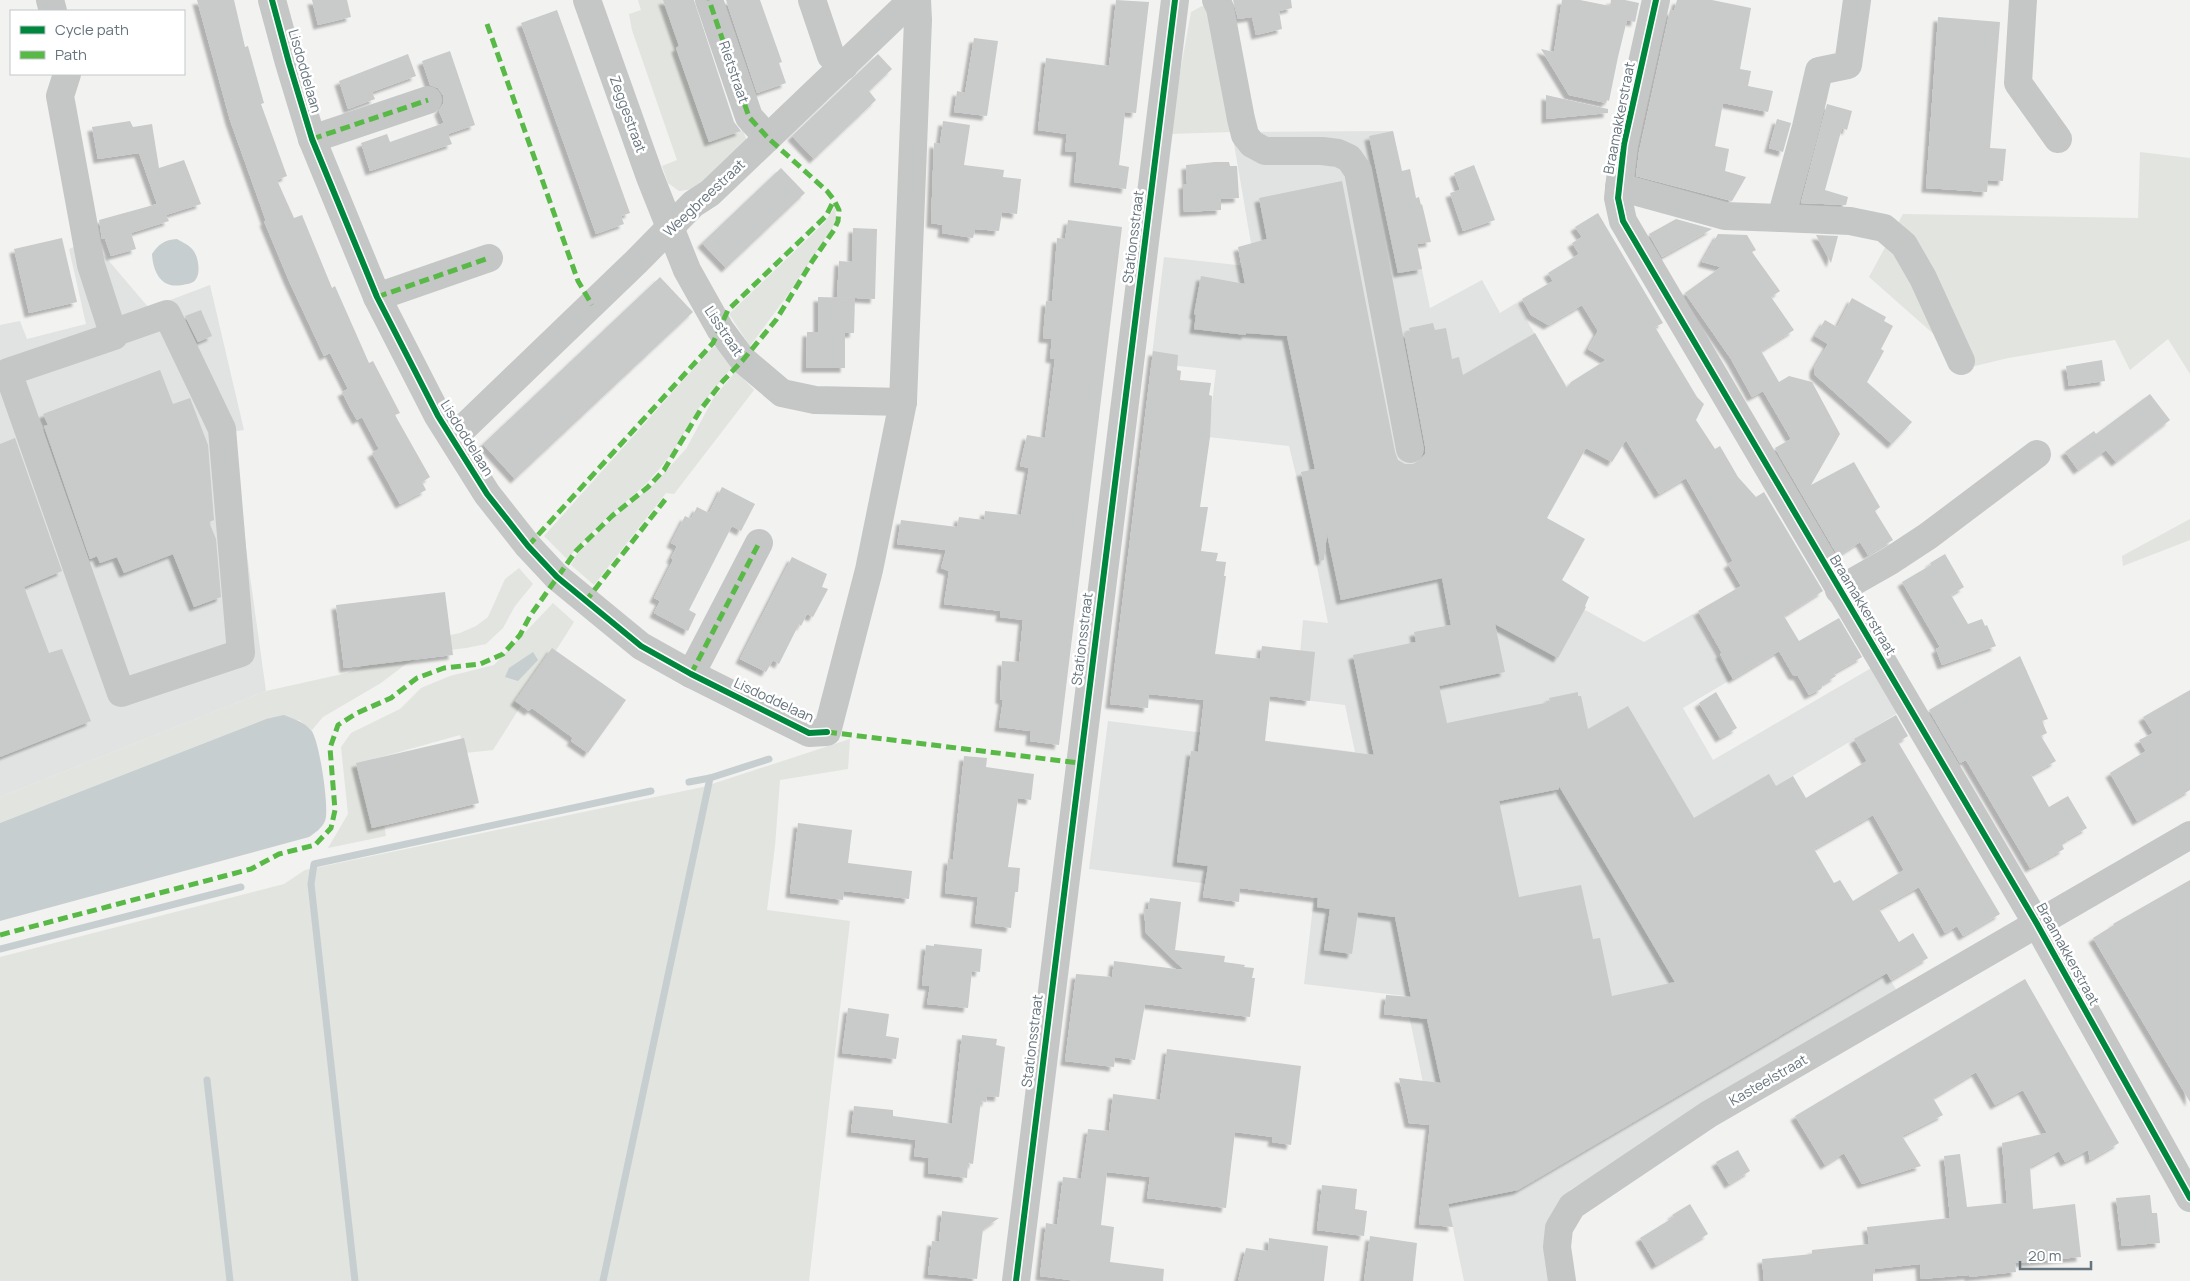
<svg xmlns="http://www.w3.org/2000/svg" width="2190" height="1281" font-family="Manrope,sans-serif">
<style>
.built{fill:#e1e2e2}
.green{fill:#e1e4df}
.water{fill:#c7ced0}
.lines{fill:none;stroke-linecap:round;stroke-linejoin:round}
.stream{stroke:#c7ced0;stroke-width:7}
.building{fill:#c9caca;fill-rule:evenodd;filter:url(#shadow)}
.minor{stroke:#c5c6c6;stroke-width:28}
.quiet{stroke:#58b947;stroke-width:5;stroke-dasharray:10 5;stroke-linecap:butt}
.cycleway-casing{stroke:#fff;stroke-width:9}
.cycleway{stroke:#00873e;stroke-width:6}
.labels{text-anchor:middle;stroke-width:5;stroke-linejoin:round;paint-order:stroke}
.street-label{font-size:14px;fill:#66747d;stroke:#fff}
</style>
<defs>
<filter id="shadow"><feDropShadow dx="-4.5" dy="4.5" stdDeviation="1" flood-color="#0004"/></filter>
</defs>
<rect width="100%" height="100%" fill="#f2f2f1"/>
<g class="built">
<polygon points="1393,131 1430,308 1482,280 1500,313 1516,303 1566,385 1551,394 1547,518 1556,590 1585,606 1585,610 1644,642 1693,614 1732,679 1683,708 1713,760 1873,667 1901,711 1776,786 1897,991 1570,1190 1556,1211 1553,1281 1464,1281 1405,996 1304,984 1314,897 1089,869 1108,721 1355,752 1345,705 1205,688 1191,651 1260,659 1300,655 1303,620 1328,623 1312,541 1289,446 1208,437 1216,370 1151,363 1164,257 1255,267 1232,132"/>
<polygon points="91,240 149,308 210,285 244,430 230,432 266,691 0,797 0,325 20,321 27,339 86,324 69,249"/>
</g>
<g class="green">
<polygon points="638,0 670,0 679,46 676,48 709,142 743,130 747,142 700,188 679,191 668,183 662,166 677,160 632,30 629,14 641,10"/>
<polygon points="1202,6 1213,10 1232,132 1169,134 1191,12"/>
<polygon points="2140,152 2190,158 2190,374 2168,339 2130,370 2115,340 2008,358 1971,367 1869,277 1903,214 2138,218"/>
<polygon points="835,207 836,217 833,227 787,296 750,346 729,314 824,223"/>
<polygon points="713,347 716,347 732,367 698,409 674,450 661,467 646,484 598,526 567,559 544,536"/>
<polygon points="736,371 754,390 674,494 666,493 594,585 571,565 577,554 613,518 655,483 686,449 713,399"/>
<polygon points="2190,519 2190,540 2123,566 2122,556"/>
<polygon points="519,568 533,584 515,606 503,628 486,644 466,648 434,652 406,664 381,683 323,717 312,730 299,720 266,719 0,823 0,797 266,691 347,673 431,639 460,633 476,626 488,617 505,579"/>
<polygon points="553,603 574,622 493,750 465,753 460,735 374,759 386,836 328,848 348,814 341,747 351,733 400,709 421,688 450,676 494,665"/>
<polygon points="850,739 848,769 780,780 775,846 767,910 850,921 809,1281 0,1281 0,957 284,884 305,870 703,787"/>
</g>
<g class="water">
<path d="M 177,239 C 182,242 189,245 193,250 C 198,256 201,272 196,279 C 193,284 187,284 182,285 C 161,289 153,272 152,254 C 159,244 164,240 177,239 Z"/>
<polygon points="533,652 538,660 518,681 505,677 509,668"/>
<path d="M 284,715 C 294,719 304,722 311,730 C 319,738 330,810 325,821 C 322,828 315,833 309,837 L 0,921 L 0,823 L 266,719 Z"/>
</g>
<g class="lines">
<g class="stream">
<polyline points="689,782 710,778 769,759"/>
<polyline points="0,949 241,887"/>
<polyline points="207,1080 230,1281"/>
<polyline points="355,1281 311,884 314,864 651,791"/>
<polyline points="603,1281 710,778"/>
</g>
</g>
<g class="building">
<polygon points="197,0 234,0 245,47 248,46 264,103 261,104 287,176 277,180 294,218 302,215 332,288 335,286 369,363 373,361 400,413 395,415 430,477 422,482 426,490 400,504 372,453 379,449 362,417 357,420 349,406 342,392 348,389 330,353 324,356 289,281 264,221 266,221 230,120"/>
<polygon points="312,0 347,0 351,17 318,25"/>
<polygon points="663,0 694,0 734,122 741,131 709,142 676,48 679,46"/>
<polygon points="726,0 760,0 782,62 779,63 786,83 757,93"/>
<polygon points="1116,0 1149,2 1136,113 1125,112 1122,140 1119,165 1129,167 1126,189 1074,182 1077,152 1065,151 1067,134 1038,130 1046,58 1109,66"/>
<polygon points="1233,0 1291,0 1292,8 1279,11 1282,29 1256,35 1252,17 1238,19"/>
<polygon points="1562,0 1580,0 1610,6 1611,0 1625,0 1639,3 1635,22 1627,20 1618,57 1609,101 1607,100 1606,103 1569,95 1541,49 1554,52"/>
<polygon points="1677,0 1712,0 1751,8 1740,69 1751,71 1748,86 1773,91 1768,112 1723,103 1715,146 1729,149 1725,171 1746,177 1732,201 1636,176 1639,152 1670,10 1674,11"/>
<polygon points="557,10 630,213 621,216 624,224 596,234 521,23"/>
<polygon points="1938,17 2000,22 1990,148 2006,149 2003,181 1988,180 1987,192 1926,188"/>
<polygon points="974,38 998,41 987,116 954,112 957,91 965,93"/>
<polygon points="450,51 475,125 448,134 452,144 370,171 361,143 387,134 390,142 444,123 439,111 443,104 443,95 438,88 430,85 422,61"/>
<polygon points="408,54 416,76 372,92 375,99 348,109 339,81"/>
<polygon points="878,54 892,69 869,91 876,100 814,159 792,136"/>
<polygon points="1546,95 1608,109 1608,113 1546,119"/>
<polygon points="1827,104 1852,111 1847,130 1842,128 1825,190 1848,197 1846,205 1801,203"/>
<polygon points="1777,119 1791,123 1783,152 1769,148"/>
<polygon points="130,121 133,127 152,124 159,168 184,160 201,204 166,215 169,221 131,233 136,249 111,256 105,239 102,239 99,220 157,204 139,153 98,159 92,127"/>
<polygon points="943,121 970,125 964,165 1004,170 1003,177 1021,179 1017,214 1002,212 999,231 975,229 973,238 942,233 943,225 931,223 934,143 940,144"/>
<polygon points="1393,131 1402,171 1410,169 1416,198 1419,197 1421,205 1422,204 1431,242 1417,244 1422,269 1398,273 1369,136"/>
<polygon points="1215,162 1229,162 1230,166 1237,166 1239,198 1221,199 1221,210 1184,212 1183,184 1187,184 1186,165"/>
<polygon points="1474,165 1495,220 1463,231 1450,193 1460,190 1454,173"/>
<polygon points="781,168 805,193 726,268 702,243"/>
<path d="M 1342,181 L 1395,452 L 1398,460 L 1405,464 L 1413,464 L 1420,460 L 1425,454 L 1425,446 L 1404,333 L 1410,332 L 1409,328 L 1433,323 L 1435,330 L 1446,328 L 1452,359 L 1459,357 L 1463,375 L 1535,333 L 1567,388 L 1571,382 L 1606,360 L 1588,349 L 1598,331 L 1582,305 L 1548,325 L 1531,315 L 1522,299 L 1553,281 L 1548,273 L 1579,254 L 1572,243 L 1582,237 L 1575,227 L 1598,213 L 1663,323 L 1655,327 L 1697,397 L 1704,404 L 1696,420 L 1715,449 L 1720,446 L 1738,477 L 1756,497 L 1764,492 L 1823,591 L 1784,616 L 1799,641 L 1839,618 L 1862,657 L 1834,673 L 1836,676 L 1823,684 L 1821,689 L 1809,695 L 1798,676 L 1793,675 L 1779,651 L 1733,679 L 1720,654 L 1722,653 L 1698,611 L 1741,586 L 1728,564 L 1733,561 L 1686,478 L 1659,494 L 1626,440 L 1612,462 L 1586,448 L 1547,518 L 1585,539 L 1562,580 L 1589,597 L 1585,606 L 1586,607 L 1558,658 L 1495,624 L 1505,672 L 1439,686 L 1447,723 L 1550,702 L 1549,698 L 1578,692 L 1578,696 L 1581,696 L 1588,729 L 1628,706 L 1694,818 L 1769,774 L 1776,786 L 1793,776 L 1806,798 L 1867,761 L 1854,739 L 1896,715 L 1908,736 L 1898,742 L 2000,914 L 1963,936 L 1957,926 L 1945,933 L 1919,887 L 1879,909 L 1899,942 L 1913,933 L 1928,958 L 1891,980 L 1887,973 L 1518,1190 L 1448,1204 L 1453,1227 L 1419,1224 L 1430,1125 L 1409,1123 L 1399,1078 L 1441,1083 L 1427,1019 L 1384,1014 L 1386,995 L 1411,997 L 1395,917 L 1358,912 L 1352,954 L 1324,950 L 1330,909 L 1317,907 L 1318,898 L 1240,888 L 1239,902 L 1203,897 L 1208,866 L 1177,862 L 1191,751 L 1198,752 L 1204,700 L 1149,694 L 1148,708 L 1110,704 L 1153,351 L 1178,355 L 1177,370 L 1181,371 L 1180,380 L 1211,383 L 1209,395 L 1212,396 L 1210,437 L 1200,507 L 1208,507 L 1201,551 L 1218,553 L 1216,561 L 1226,562 L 1224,576 L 1226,576 L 1215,654 L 1260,659 L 1262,646 L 1315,652 L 1310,701 L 1270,696 L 1265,741 L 1374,755 L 1353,655 L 1416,642 L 1414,632 L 1451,625 L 1442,578 L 1341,600 L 1327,534 L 1324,560 L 1320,561 L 1301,472 L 1315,469 L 1287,336 L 1246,333 L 1246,335 L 1194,329 L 1196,315 L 1194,314 L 1201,276 L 1245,284 L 1238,247 L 1267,239 L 1259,198 ZM 1559,786 L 1621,890 L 1675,982 L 1612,996 L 1600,938 L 1593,939 L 1581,885 L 1519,897 L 1499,801 L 1559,789 ZM 1873,815 L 1904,870 L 1853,901 L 1840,880 L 1834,883 L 1814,849 Z"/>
<polygon points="1676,219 1712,229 1662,257 1649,234"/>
<polygon points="1068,220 1122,227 1059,745 1030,741 1031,731 999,727 1003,700 1000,699 1002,661 1019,662 1023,620 1000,617 1001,611 944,604 949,571 941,568 946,550 897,544 901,520 957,527 959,517 984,520 985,511 1021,515 1029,468 1020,466 1027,435 1045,438 1055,359 1050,358 1052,339 1043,338 1046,301 1052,302 1057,238 1065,239"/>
<polygon points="853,228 877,229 875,299 837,297 839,261 852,262"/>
<polygon points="1718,234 1747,235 1756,250 1752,252 1780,291 1771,297 1794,330 1761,351 1779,382 1789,376 1812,382 1840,434 1811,485 1854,462 1880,507 1875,511 1893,540 1868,555 1860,542 1838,556 1775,448 1791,439 1763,391 1752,397 1731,359 1685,293 1721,267 1702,262"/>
<polygon points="1816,235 1838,236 1831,263"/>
<polygon points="62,238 77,302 29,313 14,249"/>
<polygon points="660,277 693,312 515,479 483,444"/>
<polygon points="818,297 855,298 854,333 845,333 845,368 806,368 807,332 818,332"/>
<polygon points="1852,298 1886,317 1884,321 1893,326 1881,349 1884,351 1867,382 1912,422 1892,444 1814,374 1814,368 1828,344 1815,336 1825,320 1837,327"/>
<polygon points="201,310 212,336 198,342 185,316"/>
<polygon points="2102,360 2105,381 2069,386 2066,366"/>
<polygon points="160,370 173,404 190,398 208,445 214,520 209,522 216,539 221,597 194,607 173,554 124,573 117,557 100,563 97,556 90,559 44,426 48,425 43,414"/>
<polygon points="2150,394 2170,420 2116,462 2106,450 2078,470 2065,452 2094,431 2096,434"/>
<polygon points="15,438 62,571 24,587 49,653 62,649 91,721 0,757 0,444"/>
<polygon points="722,487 755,504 741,531 732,526 689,610 696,614 688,631 654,613 660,601 654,598 673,560 671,558 677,546 671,543 685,516 691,519 697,507 709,513"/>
<polygon points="1945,554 1964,587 1951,595 1968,624 1982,619 1985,626 1987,625 1996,646 1942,665 1936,649 1940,647 1902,582 1931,565 1930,563"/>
<polygon points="792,557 827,574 822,587 828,589 813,617 807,614 801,626 799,624 779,664 773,660 766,672 740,659"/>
<polygon points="445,592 453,655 344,668 336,605"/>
<polygon points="552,648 626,700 588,753 571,741 573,738 554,724 532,708 529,711 515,701"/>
<polygon points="2020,656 2048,719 2042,721 2047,733 2041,736 2056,761 2031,775 2049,807 2068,796 2087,828 2066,840 2067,842 2062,845 2064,849 2030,868 1966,760 1960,763 1929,710"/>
<polygon points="2190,690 2190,790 2137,821 2110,773 2146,751 2139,740 2153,733 2143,717"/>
<polygon points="1716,692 1737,728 1720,738 1699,703"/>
<polygon points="464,738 479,803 372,828 356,763"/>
<polygon points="964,756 987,758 986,767 1034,774 1031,800 1018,798 1008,867 1020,868 1018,892 1015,892 1011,928 975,923 978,897 945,893 948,859 953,860"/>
<polygon points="798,823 852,830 848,863 912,871 909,899 844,891 843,900 790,893"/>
<polygon points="2190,880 2190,1102 2093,938 2114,925 2113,924"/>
<polygon points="1150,898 1181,902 1175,950 1225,956 1224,962 1245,965 1244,967 1254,968 1252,978 1255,978 1250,1017 1145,1004 1135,1060 1115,1057 1114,1067 1065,1061 1076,974 1112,977 1114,961 1184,970 1146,933 1144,909 1148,910"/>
<polygon points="934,944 982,949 980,972 972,971 968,1008 927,1004 930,986 922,985 926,945 934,946"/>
<polygon points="2025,979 2119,1143 2090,1160 2088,1150 2065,1162 2059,1151 2030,1167 2033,1209 2075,1204 2081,1257 2015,1263 2016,1272 1969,1277 1969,1275 1921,1279 1920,1264 1875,1269 1875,1273 1873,1273 1873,1281 1764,1281 1762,1259 1812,1254 1812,1250 1869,1244 1867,1227 1950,1218 1944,1156 1960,1154 1967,1207 2007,1203 2002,1143 2047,1133 2023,1090 1995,1105 1976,1072 1933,1098 1943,1115 1902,1136 1921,1166 1862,1184 1844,1153 1825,1165 1795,1116"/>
<polygon points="848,1008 889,1014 886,1036 899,1038 896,1059 842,1053"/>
<polygon points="962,1035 997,1039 996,1045 1005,1047 999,1097 987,1096 986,1102 981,1101 973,1164 968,1163 967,1178 928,1173 929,1158 914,1156 916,1140 851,1132 854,1106 893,1110 893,1116 952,1124"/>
<polygon points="1167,1049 1301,1066 1291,1145 1272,1142 1273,1137 1235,1132 1226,1208 1147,1198 1150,1177 1107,1172 1101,1225 1114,1227 1110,1262 1164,1269 1163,1281 1077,1281 1040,1276 1046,1223 1057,1225 1063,1177 1081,1179 1088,1129 1109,1131 1113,1094 1160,1100"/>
<polygon points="1738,1150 1750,1171 1729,1184 1716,1162"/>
<polygon points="1322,1185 1357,1189 1355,1209 1367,1211 1364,1236 1317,1230"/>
<polygon points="2150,1195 2152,1213 2157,1213 2160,1243 2122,1246 2116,1198"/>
<polygon points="1690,1204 1708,1234 1656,1265 1640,1238 1674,1217 1672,1215"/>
<polygon points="942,1211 999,1218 983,1229 977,1279 928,1274 932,1241 939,1242"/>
<polygon points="1370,1236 1417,1243 1413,1281 1364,1281"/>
<polygon points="1269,1238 1328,1246 1324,1281 1238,1281 1246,1248 1268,1251"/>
</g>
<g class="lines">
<g class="minor">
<polyline points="50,0 53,11"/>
<polyline points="272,0 289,63 312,139 377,297 438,416 487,494 528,546 557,577 641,646 691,674 809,733 827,732 869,570 903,402 918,20 917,0"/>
<polyline points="587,0 650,177 687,270 720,329 743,360 782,393 815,400 903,402"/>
<polyline points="709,0 749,117 768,138"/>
<polyline points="812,0 831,56 844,66"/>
<polyline points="1216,0 1220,8 1241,119 1245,135 1252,144 1265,151 1322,151 1338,153 1349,158 1358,171 1410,449"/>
<polyline points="1656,0 1624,144 1618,198 1623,221 2037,924 2190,1198"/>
<polyline points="2023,0 2018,83 2058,139"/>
<polyline points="67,74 60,96 91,265 113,333"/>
<polyline points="312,139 428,100"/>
<polyline points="1619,187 1725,216 1781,218 1806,127 1819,71 1848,65 1857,0"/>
<polyline points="1781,218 1850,221 1884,228 1904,245 1923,278 1961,361"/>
<polyline points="377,297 489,258"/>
<polygon points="167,314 222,429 241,653 121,693 8,372 114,336 113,333"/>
<polyline points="453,438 636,262 693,204 710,193 912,0"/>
<polyline points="1839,590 1890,561 1928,536 2037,454"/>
<polyline points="691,674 759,543"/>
<polyline points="1016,1281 1175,0"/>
<polyline points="1562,1281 1557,1247 1559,1228 1572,1206 1709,1114 2190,835"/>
</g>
<g class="quiet">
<polyline points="487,24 578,281 592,305"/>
<polyline points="312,139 428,100"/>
<polyline points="377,297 489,258"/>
<polyline points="528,546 713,343 728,310 826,216 834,200"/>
<polyline points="585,602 668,496"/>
<polyline points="691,674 759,543"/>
<polyline points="827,732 1079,763"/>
<polyline points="0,935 251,869 279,854 315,845 331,828 335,810 330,748 338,725 357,713 391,698 417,678 444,668 480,664 503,654 520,635 530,616 576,551 612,516 648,487 664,470 701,409 723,381 743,360 776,320 813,260 834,230 838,221 839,210 834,200 827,191 768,138 749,117 709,0"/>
</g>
<defs>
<g id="cycleway">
<polyline points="272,0 289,63 312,139 377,297 438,416 487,494 528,546 557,577 641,646 691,674 809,733 827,732"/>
<polyline points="1656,0 1624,144 1618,198 1623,221 2037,924 2190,1198"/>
<polyline points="1016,1281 1175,0"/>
</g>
</defs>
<use href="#cycleway" class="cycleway-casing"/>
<use href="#cycleway" class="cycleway"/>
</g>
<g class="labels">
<g class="street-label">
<text transform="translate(305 71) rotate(74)" y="5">Lisdoddelaan</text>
<text transform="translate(734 72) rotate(71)" y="5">Rietstraat</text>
<text transform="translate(628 114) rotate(70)" y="5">Zeggestraat</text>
<text transform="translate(1619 118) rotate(-79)" y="5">Braamakkerstraat</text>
<text transform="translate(704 198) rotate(-43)" y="5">Weegbreestraat</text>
<text transform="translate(1133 237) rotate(-83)" y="5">Stationsstraat</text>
<text transform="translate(724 331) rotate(56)" y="5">Lisstraat</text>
<text transform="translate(467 438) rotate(58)" y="5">Lisdoddelaan</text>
<text transform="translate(1863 605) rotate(59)" y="5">Braamakkerstraat</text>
<text transform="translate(1082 639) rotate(-83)" y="5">Stationsstraat</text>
<text transform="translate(774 700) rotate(25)" y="5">Lisdoddelaan</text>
<text transform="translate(2068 954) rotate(61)" y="5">Braamakkerstraat</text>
<text transform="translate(1032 1041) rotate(-83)" y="5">Stationsstraat</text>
<text transform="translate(1768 1080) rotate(-30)" y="5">Kasteelstraat</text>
</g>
</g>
<rect x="10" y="10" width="175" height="65" fill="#ffffff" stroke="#c2c7cb"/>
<rect x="20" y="26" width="25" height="8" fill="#00873e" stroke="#c2c7cb"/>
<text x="55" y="35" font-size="15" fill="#66747d">Cycle path</text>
<rect x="20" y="51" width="25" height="8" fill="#58b947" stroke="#c2c7cb"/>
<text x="55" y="60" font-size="15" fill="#66747d">Path</text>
<path d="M2020 1261v8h71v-8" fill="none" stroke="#66747d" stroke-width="2.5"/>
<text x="2028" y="1261" font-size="15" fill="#66747d" stroke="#ffffff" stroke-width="4" paint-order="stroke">20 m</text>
</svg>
